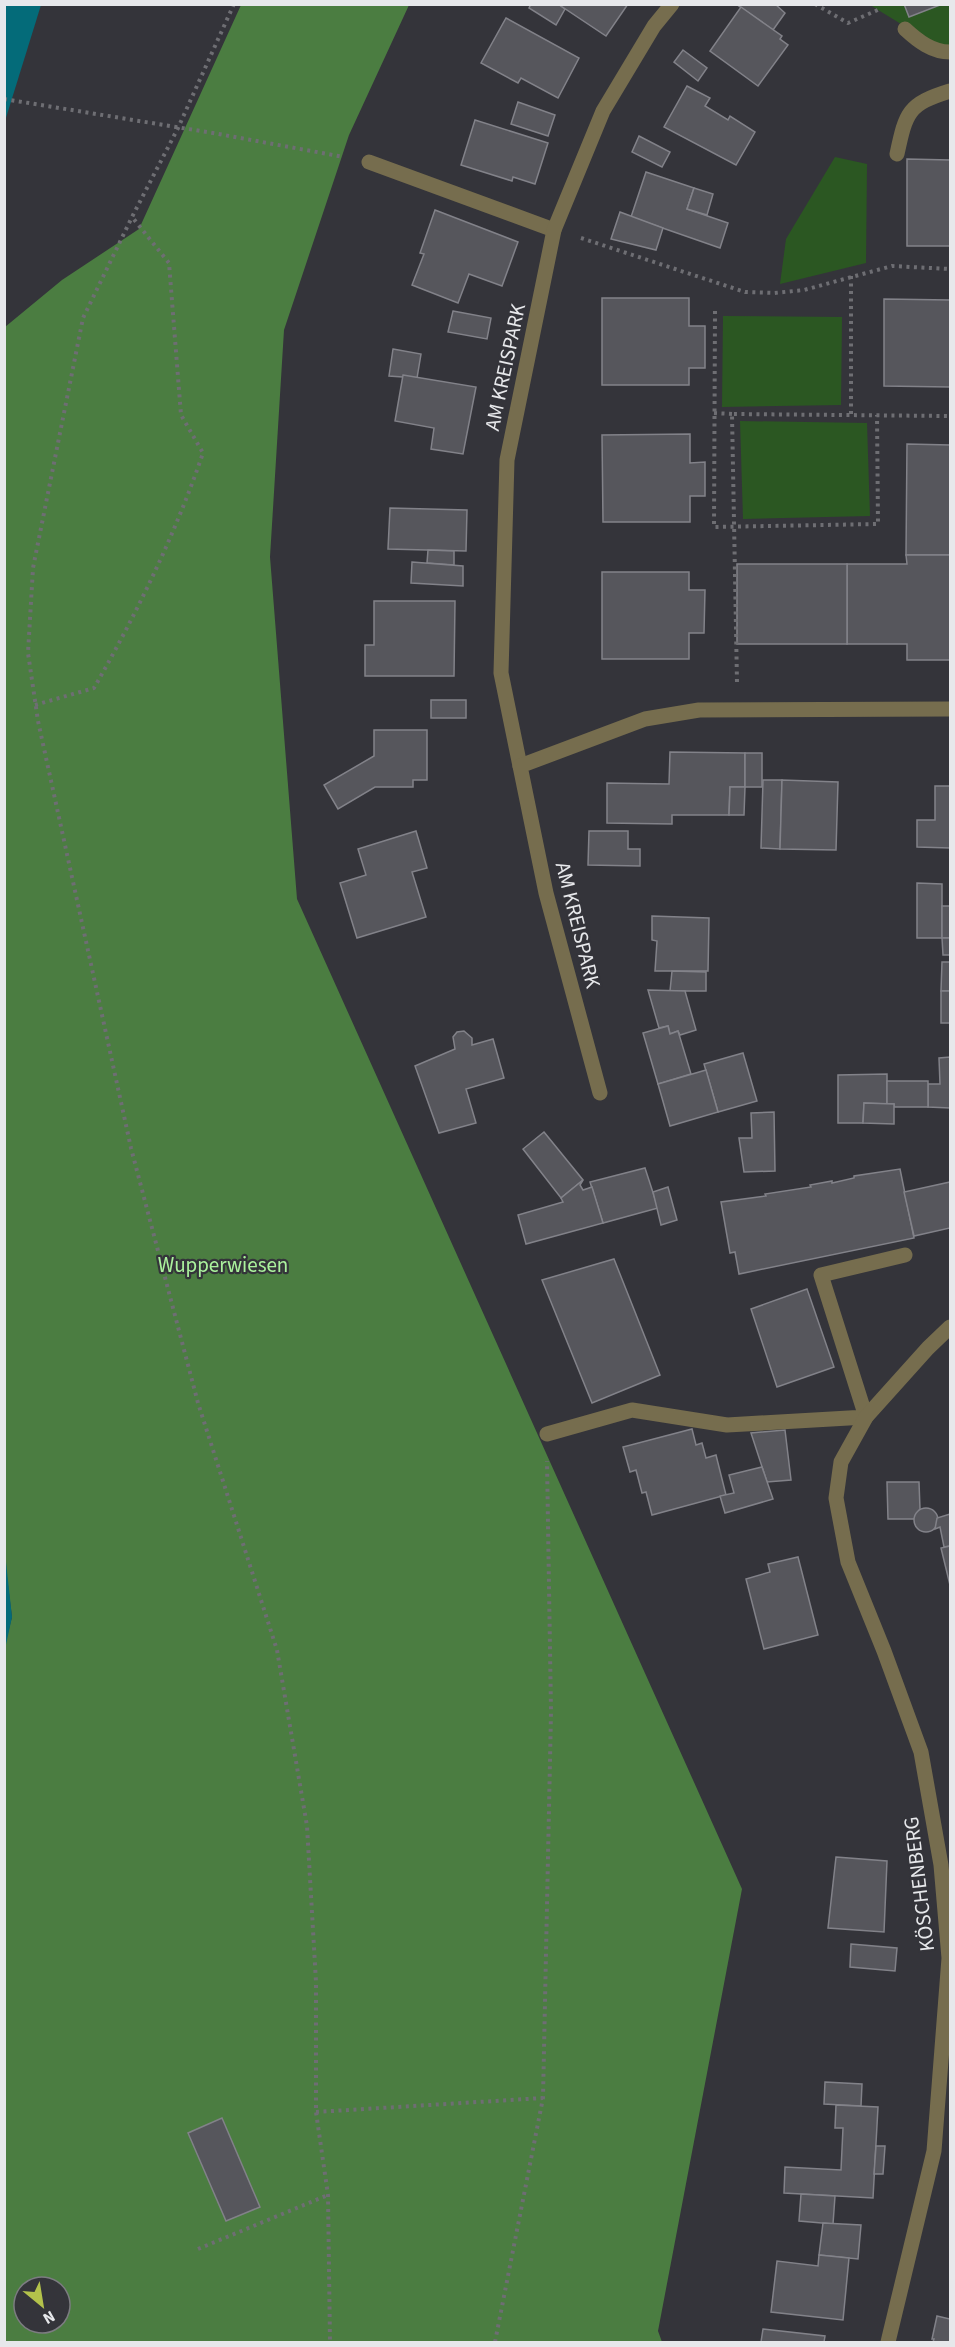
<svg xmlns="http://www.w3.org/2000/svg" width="955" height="2347" font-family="'Source Sans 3',sans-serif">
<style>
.green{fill:#2b5722}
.forest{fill:#4b7d41;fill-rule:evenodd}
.water{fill:#046b79}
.building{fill:#56565c;stroke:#828289;stroke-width:1.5}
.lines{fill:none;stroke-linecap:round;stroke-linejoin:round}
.path{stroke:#6e6e73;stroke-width:4;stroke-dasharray:3 4.5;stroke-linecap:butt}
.service{stroke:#766d4e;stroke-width:15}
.minor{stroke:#766d4e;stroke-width:15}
.labels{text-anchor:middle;stroke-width:4.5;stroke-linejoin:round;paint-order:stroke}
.street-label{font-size:21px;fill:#e7e8eb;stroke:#34343a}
.park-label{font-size:21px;fill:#abf29d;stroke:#34343a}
</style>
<rect width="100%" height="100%" fill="#34343a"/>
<g class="green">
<polygon points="870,5 950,5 950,54"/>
<polygon points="835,157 867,164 866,263 780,284 786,239"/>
<polygon points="723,316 842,317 841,405 722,407"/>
<polygon points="740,421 867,423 870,516 743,519"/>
</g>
<path class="forest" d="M 241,5 L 409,5 L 349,135 L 284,330 L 270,557 L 297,899 L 742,1889 L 658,2331 L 662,2342 L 5,2342 L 4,1649 L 12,1617 L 4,1553 L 5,327 L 62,280 L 139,229 ZM 24,2287 L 60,2287 L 60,2323 L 24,2323 Z"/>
<g class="water">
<polygon points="5,4 41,5 5,121 4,5"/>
<polygon points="5,1553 12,1617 5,1649 4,1649"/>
</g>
<g class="building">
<polygon points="531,4 558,4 565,9 556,25 529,8"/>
<polygon points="558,4 628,4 606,36"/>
<polygon points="736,4 775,4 785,13 773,30"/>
<polygon points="904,4 940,4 940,5 909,17"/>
<polygon points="741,7 782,36 780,39 788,45 758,86 710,51"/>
<polygon points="506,18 579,58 558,98 521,78 518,83 481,63"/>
<polygon points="683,50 707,68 698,81 674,62"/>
<polygon points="687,86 710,98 705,106 728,120 730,116 755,132 736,165 664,127"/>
<polygon points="518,102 555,115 548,136 511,124"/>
<polygon points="475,120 548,143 535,184 513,177 512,181 461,165"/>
<polygon points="639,136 670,152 662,167 632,152"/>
<polygon points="907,159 950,160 950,246 907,246"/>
<polygon points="646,172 694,188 687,209 728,223 720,248 631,217"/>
<polygon points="694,188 713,194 707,215 687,209"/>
<polygon points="435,210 518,242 502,286 469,274 458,303 412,285 424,254 420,253"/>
<polygon points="620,212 663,228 656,250 611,239"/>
<polygon points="602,298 689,298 689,326 705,326 705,368 689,368 689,385 602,385"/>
<polygon points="884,299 950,300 950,387 884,386"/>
<polygon points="453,311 491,318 487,339 448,332"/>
<polygon points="393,349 421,354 417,378 389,376"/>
<polygon points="403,375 476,387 463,454 431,449 434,428 395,421"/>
<polygon points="690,434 690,463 705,462 705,496 690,496 690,522 603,522 602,435"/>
<polygon points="907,444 950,445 950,555 906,555"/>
<polygon points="390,508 467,510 466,551 388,549"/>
<polygon points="428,550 454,551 454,565 427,563"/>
<polygon points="906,555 950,555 950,660 907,660 907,644 847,644 847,564 907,564"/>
<polygon points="412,562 463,566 463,586 411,583"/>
<rect x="737" y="564" width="110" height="80"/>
<polygon points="602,572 689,572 689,590 705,590 704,633 689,633 689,659 602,659"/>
<polygon points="374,601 455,601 454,676 365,676 365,645 374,645"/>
<rect x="431" y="700" width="35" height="18"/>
<polygon points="374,730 427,730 427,780 413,780 413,787 375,787 338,809 324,785 374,756"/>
<polygon points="670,752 745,753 745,787 730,787 729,815 672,815 672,824 607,823 607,783 669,784"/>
<rect x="745" y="753" width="17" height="34"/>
<polygon points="763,780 782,780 780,849 761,848"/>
<polygon points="782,780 838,782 836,850 780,849"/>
<polygon points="935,786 950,786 950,848 917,847 917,820 935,820"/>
<polygon points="730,787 745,787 744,815 729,815"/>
<polygon points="416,831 427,868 412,872 426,917 357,938 340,883 366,875 358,849"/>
<polygon points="589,831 628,831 628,849 640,849 640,866 588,865"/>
<polygon points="917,883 942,884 942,938 917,938"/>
<rect x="942" y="906" width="8" height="32"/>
<polygon points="652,916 709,918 708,971 655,971 657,941 652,940"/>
<polygon points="942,938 950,938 950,955 943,955"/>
<polygon points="942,962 950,962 950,991 941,991"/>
<polygon points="672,971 706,972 706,991 670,991"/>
<polygon points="648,990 685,991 696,1030 680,1035 678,1031 670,1034 668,1026 659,1028"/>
<rect x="941" y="991" width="9" height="32"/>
<polygon points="668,1026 670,1034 678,1031 691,1074 658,1084 643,1033"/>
<polygon points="464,1031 472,1038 472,1045 493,1039 504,1078 466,1089 476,1123 439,1133 415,1066 455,1049 453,1037 457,1032"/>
<polygon points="743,1053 757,1101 718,1112 704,1064"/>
<polygon points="950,1057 950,1108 928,1107 928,1084 940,1084 939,1058"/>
<polygon points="706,1070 718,1112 670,1126 658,1084"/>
<polygon points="887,1074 887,1104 864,1103 863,1123 838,1123 838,1075"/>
<polygon points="887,1081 928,1081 928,1107 894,1107 894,1104 887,1104"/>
<polygon points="864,1103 894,1104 894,1124 863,1123"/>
<polygon points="774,1112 775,1171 744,1172 739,1138 752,1138 751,1113"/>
<polygon points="544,1132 583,1180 561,1198 523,1149"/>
<polygon points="645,1168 658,1208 603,1223 590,1182"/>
<polygon points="900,1169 914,1238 739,1274 735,1252 730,1253 721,1202 766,1196 765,1194 811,1187 810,1185 832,1181 832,1183 854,1178 854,1176"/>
<polygon points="583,1180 580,1185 583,1190 592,1187 603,1223 526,1244 518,1215 563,1202 561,1198"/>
<polygon points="950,1182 950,1228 914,1236 904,1192"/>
<polygon points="668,1187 677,1220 661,1225 653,1192"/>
<polygon points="614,1259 660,1375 592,1403 542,1280"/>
<polygon points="807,1289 834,1367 777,1387 751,1309"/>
<polygon points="692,1429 696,1445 702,1443 706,1458 716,1455 726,1495 652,1515 646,1492 642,1493 636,1470 630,1472 623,1447"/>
<polygon points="785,1430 791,1480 767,1482 751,1433"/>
<polygon points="762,1467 773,1499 725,1513 720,1496 734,1493 729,1475"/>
<polygon points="887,1482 919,1482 920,1509 914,1519 888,1519"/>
<circle cx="926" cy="1520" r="12"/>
<polygon points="950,1514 950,1546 944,1547 940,1527 935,1529 937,1518"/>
<polygon points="950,1546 950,1585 941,1548"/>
<polygon points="798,1557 818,1635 764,1649 746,1579 770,1572 768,1564"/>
<polygon points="836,1857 887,1861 884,1932 828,1928"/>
<polygon points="851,1944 897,1948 895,1971 850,1967"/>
<polygon points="825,2082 862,2084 861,2106 824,2104"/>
<polygon points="836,2105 878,2107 873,2198 784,2193 785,2167 841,2170 843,2128 835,2128"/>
<polygon points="222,2118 260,2207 226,2221 188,2133"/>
<polygon points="876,2146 885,2146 883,2174 874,2174"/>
<polygon points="801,2194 835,2196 833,2224 799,2221"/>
<polygon points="823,2223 861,2225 858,2259 819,2255"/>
<polygon points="819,2255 849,2258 843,2320 771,2312 777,2261 818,2266"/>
<polygon points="937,2316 950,2319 950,2342 933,2342 934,2339 932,2339"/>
<polygon points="763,2329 825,2336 824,2342 761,2342"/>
</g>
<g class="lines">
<g class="path">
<polyline points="234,4 178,128 132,217 83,318 33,568 28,653 38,721 131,1148 198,1403 277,1650 307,1826 316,1982 316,2112 328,2195 330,2342"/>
<polyline points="815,4 848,23 880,9"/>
<polyline points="4,99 213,133 344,157"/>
<polyline points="581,238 745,292 774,293 804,290 892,266 950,269"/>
<polyline points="851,276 851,415"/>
<polyline points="715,311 714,527 878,524 877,415"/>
<polyline points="714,413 732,414"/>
<polyline points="737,682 732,414 950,416"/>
<path d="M 35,705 L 94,688 C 137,613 175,535 203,453 L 181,415 L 169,263 L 132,217"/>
<polyline points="316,2112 543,2098"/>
<polyline points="198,2249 328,2195"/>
<polyline points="495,2342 543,2098 551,1712 547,1461"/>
</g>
<g class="service">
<path d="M 905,29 C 918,41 932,52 950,52"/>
<path d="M 897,154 C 906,112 908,104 950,91"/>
<polyline points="369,162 554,230"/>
<polyline points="547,1434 632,1410 727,1425 866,1417 821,1275 905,1255"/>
</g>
<g class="minor">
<polyline points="520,766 501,673 507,460 554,230 603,111 654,26 672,4"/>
<polyline points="600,1093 546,893 520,766 645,719 699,710 950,709"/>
<polyline points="888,2342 934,2151 949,1958 941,1865 921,1752 884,1651 848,1562 836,1498 841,1462 866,1417 928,1348 950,1327"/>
</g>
</g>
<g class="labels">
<g class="street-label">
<text transform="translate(505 367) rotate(-78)" y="7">AM KREISPARK</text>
<text transform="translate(578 925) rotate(76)" y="7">AM KREISPARK</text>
<text transform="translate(919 1884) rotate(-97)" y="7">KÖSCHENBERG</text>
</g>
<g class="park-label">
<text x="223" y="1272">Wupperwiesen</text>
</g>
</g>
<rect width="955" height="2347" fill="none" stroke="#e7e8eb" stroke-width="12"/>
<g transform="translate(42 2305) rotate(150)"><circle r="28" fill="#34343a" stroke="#7c7c81" stroke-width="1.5"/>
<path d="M0-4.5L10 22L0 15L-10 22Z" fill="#b3c24b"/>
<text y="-9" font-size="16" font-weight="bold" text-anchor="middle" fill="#e7e8eb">N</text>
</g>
</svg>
